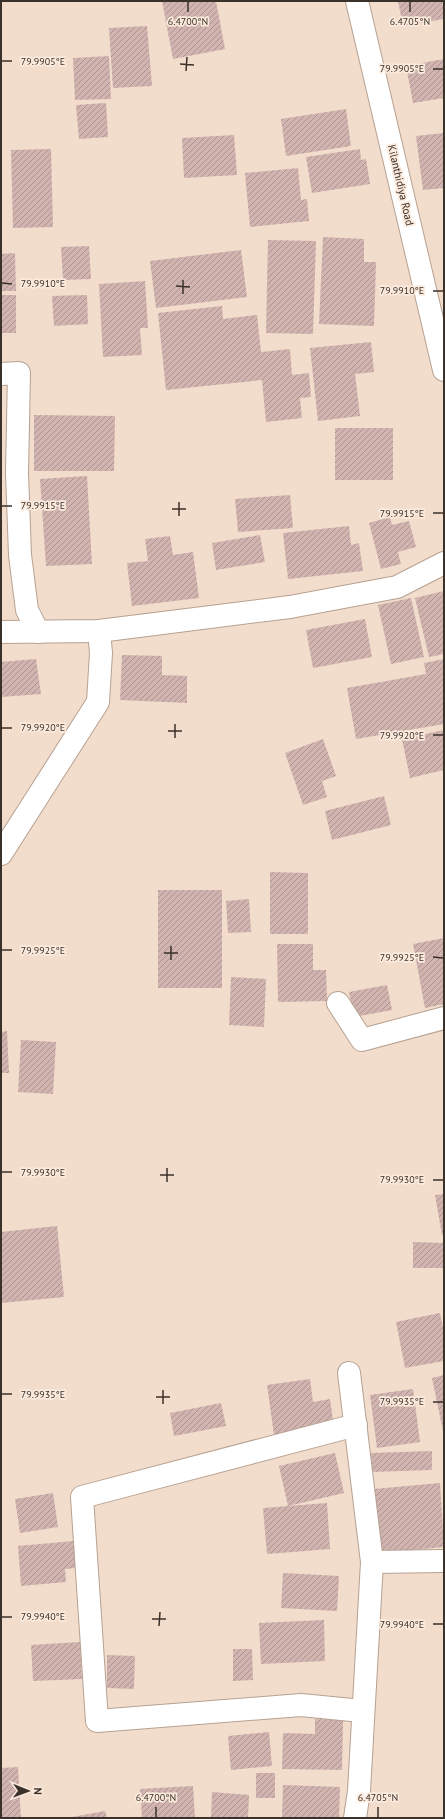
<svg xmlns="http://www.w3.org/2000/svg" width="445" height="1819" font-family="'PT Sans',sans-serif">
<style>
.building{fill:url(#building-hatch)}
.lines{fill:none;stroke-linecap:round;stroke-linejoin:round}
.street-casing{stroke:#b7a191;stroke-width:24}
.secondary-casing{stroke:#b7a191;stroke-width:24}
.street{stroke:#fff;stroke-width:22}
.secondary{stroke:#fff;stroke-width:22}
.ticks{fill:none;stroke:#3a312b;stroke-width:1.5}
.labels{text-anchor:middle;stroke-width:3.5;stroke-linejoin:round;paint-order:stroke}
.street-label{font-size:11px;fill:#3a312b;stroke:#fceadc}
.ticks-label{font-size:10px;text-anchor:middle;fill:#3a312b;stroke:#fceadc;stroke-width:3.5;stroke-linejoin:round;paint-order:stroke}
</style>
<defs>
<pattern id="building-hatch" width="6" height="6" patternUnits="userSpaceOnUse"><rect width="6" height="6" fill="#d1b4b0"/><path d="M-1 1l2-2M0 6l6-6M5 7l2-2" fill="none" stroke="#ab938f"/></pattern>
</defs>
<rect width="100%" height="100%" fill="#f2dccb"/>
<g class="building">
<polygon points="162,1 216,1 225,49 173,59"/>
<polygon points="398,1 444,1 444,19 403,26"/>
<polygon points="147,26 152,86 113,88 109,28"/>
<polygon points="109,56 111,99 75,100 73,58"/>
<polygon points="444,59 444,98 413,103 406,66"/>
<polygon points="106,103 108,137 79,139 76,105"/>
<polygon points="346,109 351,146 286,156 281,119"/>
<polygon points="444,133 444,188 423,190 416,136"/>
<polygon points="234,135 237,175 184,178 182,138"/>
<polygon points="51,149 53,227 13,228 11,150"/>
<polygon points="360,149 361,160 366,159 370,184 312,193 306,157"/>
<polygon points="298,168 301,200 307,199 309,221 250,227 245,173"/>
<polygon points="323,237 364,239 364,262 376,262 374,326 319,324"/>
<polygon points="268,240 316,241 313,334 266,333"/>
<polygon points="89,246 91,279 63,280 61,247"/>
<polygon points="241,250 247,297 156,308 150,261"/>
<polygon points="15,253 16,291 1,291 1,254"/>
<polygon points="145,281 148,328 140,328 142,355 103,357 99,284"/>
<rect x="1" y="295" width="15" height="38"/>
<polygon points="87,295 88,324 54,326 52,296"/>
<polygon points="222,306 223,319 257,315 261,352 290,349 292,375 309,373 311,397 300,398 302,418 266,422 262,380 166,390 158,313"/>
<polygon points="371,342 374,372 355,374 360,416 318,421 310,348"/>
<polygon points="34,415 115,416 114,471 34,471"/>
<rect x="335" y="428" width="58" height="52"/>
<polygon points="87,476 92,564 46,566 40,479"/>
<polygon points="290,495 293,528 238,532 235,499"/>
<polygon points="390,517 392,525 409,521 416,547 398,552 401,564 381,569 369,523"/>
<polygon points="349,526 351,545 359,543 363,571 288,579 283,533"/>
<polygon points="260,535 265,562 216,570 212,543"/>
<polygon points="170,536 173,555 193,552 199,598 132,606 127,563 148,561 145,539"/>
<polygon points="444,591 444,654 429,657 415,598"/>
<polygon points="411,598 424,657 391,664 378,605"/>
<polygon points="365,619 372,657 313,668 306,630"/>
<polygon points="122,655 162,656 162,675 187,676 187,703 120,700"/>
<polygon points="36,659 41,694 1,697 1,662"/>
<polygon points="444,659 444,724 356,739 347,688 426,674 424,663"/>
<polygon points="444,730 444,770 410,778 402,739"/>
<polygon points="323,739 336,776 322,781 327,797 303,805 285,753"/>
<polygon points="384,796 391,825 332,840 325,811"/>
<polygon points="270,872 308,873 308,934 270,934"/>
<rect x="158" y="890" width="64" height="98"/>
<polygon points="249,899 251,932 228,933 226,901"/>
<polygon points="444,938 444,1004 425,1008 413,944"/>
<polygon points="277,944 313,944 313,970 326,970 327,1001 278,1002"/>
<polygon points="231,977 266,979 264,1027 229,1025"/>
<polygon points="387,985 392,1010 354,1017 349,992"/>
<polygon points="7,1031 9,1073 1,1073 1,1032"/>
<polygon points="21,1040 56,1042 53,1094 18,1092"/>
<polygon points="444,1194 444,1235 442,1235 435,1195"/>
<polygon points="57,1226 64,1297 1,1303 1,1232"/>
<polygon points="413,1242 444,1243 444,1268 413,1268"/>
<polygon points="440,1313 444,1332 444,1361 405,1368 396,1322"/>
<polygon points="444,1375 444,1431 443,1431 432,1378"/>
<polygon points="310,1379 313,1402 330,1399 334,1427 274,1435 267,1385"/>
<polygon points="413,1389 420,1442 377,1448 370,1395"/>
<polygon points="221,1403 226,1426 174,1436 170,1413"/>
<polygon points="432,1451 432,1470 372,1472 371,1453"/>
<polygon points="335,1453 344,1493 288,1506 279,1466"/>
<polygon points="440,1483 444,1547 379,1553 374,1489"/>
<polygon points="53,1493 58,1527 20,1533 15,1499"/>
<polygon points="327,1503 330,1549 267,1554 263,1508"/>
<polygon points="74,1541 76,1568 65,1569 66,1582 21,1586 18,1546"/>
<polygon points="283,1573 339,1576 337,1611 281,1608"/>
<polygon points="324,1620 325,1661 261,1664 259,1623"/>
<polygon points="80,1642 82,1679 33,1681 31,1645"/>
<polygon points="233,1649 252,1649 253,1680 233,1681"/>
<polygon points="107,1655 135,1656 134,1689 107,1688"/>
<polygon points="315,1719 343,1720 342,1770 282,1769 283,1733 315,1734"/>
<polygon points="269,1732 272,1766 231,1770 228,1736"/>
<polygon points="18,1767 21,1818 1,1818 1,1768"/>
<rect x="256" y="1773" width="19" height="25"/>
<polygon points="283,1785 340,1787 339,1818 282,1818"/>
<polygon points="193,1786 195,1818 142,1818 140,1789"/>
<polygon points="212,1792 249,1795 248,1818 211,1818"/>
<polygon points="105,1811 107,1818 72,1818 72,1817"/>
</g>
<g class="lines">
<defs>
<g id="street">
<polyline points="1,374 19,373 17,473 20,555 27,610 38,632"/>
<polyline points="1,632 99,631 290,607 397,587 444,563"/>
<polyline points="1,854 98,702 101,653 99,631"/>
<polyline points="338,1003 362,1040 444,1018"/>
<polyline points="349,1373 372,1562 359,1791 355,1818"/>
<polyline points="356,1425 82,1497 97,1721 301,1705 362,1711"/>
<polyline points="372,1562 444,1561"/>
</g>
<polyline id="secondary" points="357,1 444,370"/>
</defs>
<use href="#street" class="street-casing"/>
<use href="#secondary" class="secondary-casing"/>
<use href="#street" class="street"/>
<use href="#secondary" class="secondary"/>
</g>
<path class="ticks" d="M 188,12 L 188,2M 410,12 L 410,2M 2,61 L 12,61M 180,64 L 194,65M 433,69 L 443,69M 186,71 L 187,57M 2,283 L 12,284M 176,286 L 190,287M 433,291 L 443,291M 183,294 L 183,280M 2,506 L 12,506M 172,509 L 186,509M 433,513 L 443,513M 179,516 L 179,502M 2,728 L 12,728M 168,731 L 182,731M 433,735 L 443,735M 175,738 L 175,724M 2,950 L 12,950M 164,953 L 178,953M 433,957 L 443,958M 171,960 L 171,946M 2,1172 L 12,1172M 160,1175 L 174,1175M 433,1180 L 443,1180M 167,1182 L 167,1168M 2,1394 L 12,1394M 156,1397 L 170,1397M 433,1402 L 443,1402M 163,1404 L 163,1390M 2,1617 L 12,1617M 152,1619 L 166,1619M 433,1624 L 443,1624M 159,1626 L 160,1612M 156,1817 L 156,1807M 378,1817 L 378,1807"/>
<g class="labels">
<g class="street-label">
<text transform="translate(401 185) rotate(77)" y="4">Kilanthidiya Road</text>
</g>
</g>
<g class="ticks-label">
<text x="188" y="25">6.4700°N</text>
<text x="410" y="25">6.4705°N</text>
<text x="43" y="65">79.9905°E</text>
<text x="402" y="72">79.9905°E</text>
<text x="43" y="287">79.9910°E</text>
<text x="402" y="294">79.9910°E</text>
<text x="43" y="509">79.9915°E</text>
<text x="402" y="517">79.9915°E</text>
<text x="43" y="731">79.9920°E</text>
<text x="402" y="739">79.9920°E</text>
<text x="43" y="954">79.9925°E</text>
<text x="402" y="961">79.9925°E</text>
<text x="43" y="1176">79.9930°E</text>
<text x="402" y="1183">79.9930°E</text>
<text x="43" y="1398">79.9935°E</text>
<text x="402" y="1405">79.9935°E</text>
<text x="43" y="1620">79.9940°E</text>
<text x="402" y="1628">79.9940°E</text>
<text x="156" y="1801">6.4700°N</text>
<text x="378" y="1801">6.4705°N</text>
</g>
<rect width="445" height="1819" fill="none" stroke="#3a312b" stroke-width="4"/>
<g transform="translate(28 1791) rotate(91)" stroke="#fceadc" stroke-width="3" paint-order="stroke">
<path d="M0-3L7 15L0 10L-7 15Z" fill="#3a312b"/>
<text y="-6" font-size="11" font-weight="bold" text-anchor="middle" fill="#3a312b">N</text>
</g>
</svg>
